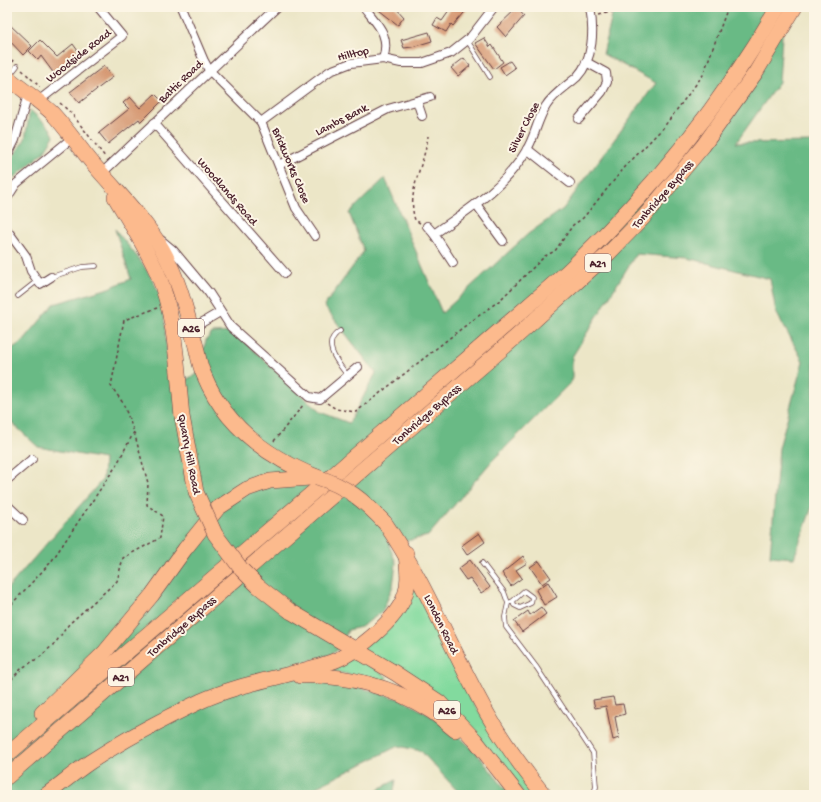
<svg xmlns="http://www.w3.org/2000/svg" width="821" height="802" font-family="'Gochi Hand',sans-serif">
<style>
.green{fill:#82da9e;stroke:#667c64}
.forest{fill:#69ba85;stroke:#5a6c58}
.building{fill:#d69872}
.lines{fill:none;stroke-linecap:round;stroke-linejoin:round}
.lane-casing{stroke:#623d42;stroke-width:5.5}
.street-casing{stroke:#623d42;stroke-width:10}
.highway-casing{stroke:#623d42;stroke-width:16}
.path{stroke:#623d42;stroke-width:1.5;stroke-dasharray:3 3;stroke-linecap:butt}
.lane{stroke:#fff;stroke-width:4}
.street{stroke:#fff;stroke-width:8}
.highway{stroke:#fcba8d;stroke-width:15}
.highway-bridge-casing{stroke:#623d42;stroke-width:16;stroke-linecap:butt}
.highway-bridge{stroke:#fcba8d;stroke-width:15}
.labels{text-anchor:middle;stroke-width:4;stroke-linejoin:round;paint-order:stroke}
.shield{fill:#fcf5e5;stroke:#7f5f63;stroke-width:1}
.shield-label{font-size:11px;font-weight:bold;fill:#4a1f2b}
.street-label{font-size:12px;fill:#4a1f2b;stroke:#fcf5e5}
</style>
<rect width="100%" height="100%" fill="#fcf5e5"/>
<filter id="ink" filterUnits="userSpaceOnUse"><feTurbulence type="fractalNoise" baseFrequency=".025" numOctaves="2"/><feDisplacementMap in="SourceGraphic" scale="8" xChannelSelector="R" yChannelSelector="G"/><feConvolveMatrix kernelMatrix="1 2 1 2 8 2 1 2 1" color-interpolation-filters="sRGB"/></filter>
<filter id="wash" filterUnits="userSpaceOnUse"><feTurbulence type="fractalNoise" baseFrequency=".012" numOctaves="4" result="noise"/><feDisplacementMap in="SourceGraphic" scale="16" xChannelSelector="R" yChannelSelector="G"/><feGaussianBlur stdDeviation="0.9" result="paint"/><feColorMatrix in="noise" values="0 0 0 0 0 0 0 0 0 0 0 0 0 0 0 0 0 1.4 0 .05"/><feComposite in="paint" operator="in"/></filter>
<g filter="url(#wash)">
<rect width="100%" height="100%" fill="#ece6c7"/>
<g class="green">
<polygon points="412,579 470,698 535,795 525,795 492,754 361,648"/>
<polygon points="352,653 387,677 384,681 326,670"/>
</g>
<g class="forest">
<path d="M 614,7 L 784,7 L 779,82 L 736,143 L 814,142 L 814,501 L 794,558 L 770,556 L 779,448 L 803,361 L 776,312 L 770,279 L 687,258 L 636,254 L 572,357 L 572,381 L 491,462 L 428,536 L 389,545 L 396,563 L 393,586 L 382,612 L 361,627 L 348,630 C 337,655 334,655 307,661 L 309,680 L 330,679 L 403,700 L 445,724 L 475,751 L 510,795 L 461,795 L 421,751 L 398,746 L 301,795 L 7,795 L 7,589 L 103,479 L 104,459 L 38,447 L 8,419 L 11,398 L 7,394 L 7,352 L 23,341 L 54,304 L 106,289 L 131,279 L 115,229 C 132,251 156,276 162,304 C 168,331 164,359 173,386 L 197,374 L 206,340 L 212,333 L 234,332 L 320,412 L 349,423 L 376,373 L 324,306 L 364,251 L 349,213 L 385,178 L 442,313 L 528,234 L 563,209 L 656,83 L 603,54 Z"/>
<polygon points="30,110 50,128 54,136 44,152 7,184 7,165 25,139"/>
<polygon points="396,780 393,795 367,795"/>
</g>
<g id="blocks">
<g class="building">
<polygon points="375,7 395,7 404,17 398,25"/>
<polygon points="452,7 469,7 453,26 451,24 446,32 433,25 437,18 442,21"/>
<polygon points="517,8 524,16 506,37 497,27"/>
<polygon points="7,22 32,46 23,55 7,38"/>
<polygon points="429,32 432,41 412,47 404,48 401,40"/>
<polygon points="484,38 490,47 492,45 503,62 494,69 475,43"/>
<polygon points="40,40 57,57 73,44 81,55 55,75 41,56 38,60 29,51"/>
<polygon points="464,58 470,66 458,76 451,68"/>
<polygon points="510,61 515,68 505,75 500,67"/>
<polygon points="104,66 113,77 79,103 70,92"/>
<polygon points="155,94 162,101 141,122 139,119 108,144 99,133 129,109 123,103 130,97 140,108"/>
<polygon points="479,533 485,542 467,555 461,546"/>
<polygon points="523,556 527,563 516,570 522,578 511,586 502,573"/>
<polygon points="470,560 490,587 481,593 470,578 466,580 458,569"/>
<polygon points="539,561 551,578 542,584 530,567"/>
<polygon points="548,582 557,597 544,605 536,590"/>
<polygon points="541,607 546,614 522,632 514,621 528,611 530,615"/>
<polygon points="613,697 615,705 623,704 625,714 615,717 619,738 613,740 606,706 595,708 593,700"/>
</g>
</g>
</g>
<g filter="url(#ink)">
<use href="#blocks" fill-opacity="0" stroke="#623d42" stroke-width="1"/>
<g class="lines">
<defs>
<g id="lane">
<polyline points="467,40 490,77"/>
<polyline points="9,76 17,66"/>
<polyline points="51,277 82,267 96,266"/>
<polyline points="18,296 37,281"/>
<path d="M 340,331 C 320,343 338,363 348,376"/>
<polyline points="482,563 504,592 508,603 505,617 506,627 537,668 593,753 596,787 593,795"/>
<polyline points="508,603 513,601 524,591 532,597 531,603 520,608 514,605 513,601"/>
</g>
<g id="street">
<polyline points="181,7 204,61 209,70 261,122 330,71 351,63 383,59 401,63 422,63 451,53 470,38 494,7"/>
<path d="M 364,7 C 377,24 391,35 383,59"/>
<polyline points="417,101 422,116"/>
<polyline points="37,102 122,36 98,7"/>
<polyline points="579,119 602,92 607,82 606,73 586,62"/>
<polyline points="261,122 296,208 315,236"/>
<polyline points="154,123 285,273"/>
<polyline points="527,149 570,183"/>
<polyline points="7,156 15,140 28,94"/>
<polyline points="279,165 388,109 430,97"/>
<polyline points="101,174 277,7"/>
<polyline points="7,198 16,184 72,138"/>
<polyline points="476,204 503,241"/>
<polyline points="427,226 434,234"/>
<polyline points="7,230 26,256 31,271 40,284 51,277"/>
<polyline points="161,240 173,250 209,293 231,327 309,397 320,399 358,367"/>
<path d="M 453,263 L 434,234 C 469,209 504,188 526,151 C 535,137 537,120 546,106 C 553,94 567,86 577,77 C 594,59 594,29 590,7"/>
<polyline points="174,333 191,329 220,312"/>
<polyline points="7,480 32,459"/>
<polyline points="7,505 23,520"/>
</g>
<g id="highway">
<path d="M 7,77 C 20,88 41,102 52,113 C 70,132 84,155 102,174 C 123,198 146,221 162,249 C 179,279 186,310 195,343 C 198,353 199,365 204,375 C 225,426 267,457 317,477"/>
<path d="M 115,197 C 129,221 145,246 157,272 C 176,317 177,368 182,416"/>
<path d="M 385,523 C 426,583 452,652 488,715 C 504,743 524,770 544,795"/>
<polyline points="290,611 395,673 439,702 475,740 518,795"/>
<path d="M 300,676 C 344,674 394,687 431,711 C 439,716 447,724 455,730"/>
<polyline points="42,713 104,653 152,595 185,549 218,508 247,489 270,481 310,478"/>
<path d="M 7,755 L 339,470 L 567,272 C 650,193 721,106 778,7"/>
<polyline points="7,777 517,336 609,253 643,218 703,146 756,72 795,7"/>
<path d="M 46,795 C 61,784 75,772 90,762 C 125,739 163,719 201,701 C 243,682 288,677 331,662 C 355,654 397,620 405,595 C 410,581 407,567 406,553"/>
</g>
</defs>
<use href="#lane" class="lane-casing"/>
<use href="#street" class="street-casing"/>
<use href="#highway" class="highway-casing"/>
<g class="path">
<polyline points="599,15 618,10 622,7"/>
<polyline points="7,56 14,62"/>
<polyline points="22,70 40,87"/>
<polyline points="60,103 72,114 106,158"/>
<path d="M 420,223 L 415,220 C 406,191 425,164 428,136"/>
<polyline points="327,403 336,409 356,412 461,329 500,300 545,256 555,251 573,225 583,218 626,166 663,128 703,75 728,7"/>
<polyline points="274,441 304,404"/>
<polyline points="7,609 51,562 116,466 134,432"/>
<polyline points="7,684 22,668 40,657 56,642 69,624 117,581 123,558 160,538 163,516 147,505 148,483 134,432 123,403 111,386 124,320 157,308"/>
</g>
<use href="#lane" class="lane"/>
<use href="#street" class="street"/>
<use href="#highway" class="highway"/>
<defs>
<g id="highway-bridge">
<polyline points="182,416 196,492 215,534 242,570 258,586 290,611"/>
<path d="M 317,477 C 348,487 363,500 385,523"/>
</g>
</defs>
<use href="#highway-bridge" class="highway-bridge-casing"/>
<use href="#highway-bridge" class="highway-bridge"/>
</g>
</g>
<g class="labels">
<g class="shield">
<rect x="585" y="254" width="26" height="18" rx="3"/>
<rect x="178" y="319" width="26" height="18" rx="3"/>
<rect x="108" y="668" width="26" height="18" rx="3"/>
<rect x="434" y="701" width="26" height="18" rx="3"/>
</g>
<g class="shield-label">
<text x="598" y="267">A21</text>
<text x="191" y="332">A26</text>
<text x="121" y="681">A21</text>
<text x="447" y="714">A26</text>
</g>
<g class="street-label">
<text transform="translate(353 53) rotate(-13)" y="4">Hilltop</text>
<text transform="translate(78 55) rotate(-38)" y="4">Woodside Road</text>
<text transform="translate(180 81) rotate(-44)" y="4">Baltic Road</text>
<text transform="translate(341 119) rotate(-27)" y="4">Lambs Bank</text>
<text transform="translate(523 127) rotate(-63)" y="4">Silver Close</text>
<text transform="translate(292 165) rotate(67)" y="4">Brickworks Close</text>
<text transform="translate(228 191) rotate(49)" y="4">Woodlands Road</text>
<text transform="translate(662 194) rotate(-49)" y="4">Tonbridge Bypass</text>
<text transform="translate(426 414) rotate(-41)" y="4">Tonbridge Bypass</text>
<text transform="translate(190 454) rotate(79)" y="4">Quarry Hill Road</text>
<text transform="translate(442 624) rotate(64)" y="4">London Road</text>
<text transform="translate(181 626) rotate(-41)" y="4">Tonbridge Bypass</text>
</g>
</g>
<rect width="821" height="802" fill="none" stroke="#fcf5e5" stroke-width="24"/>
</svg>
